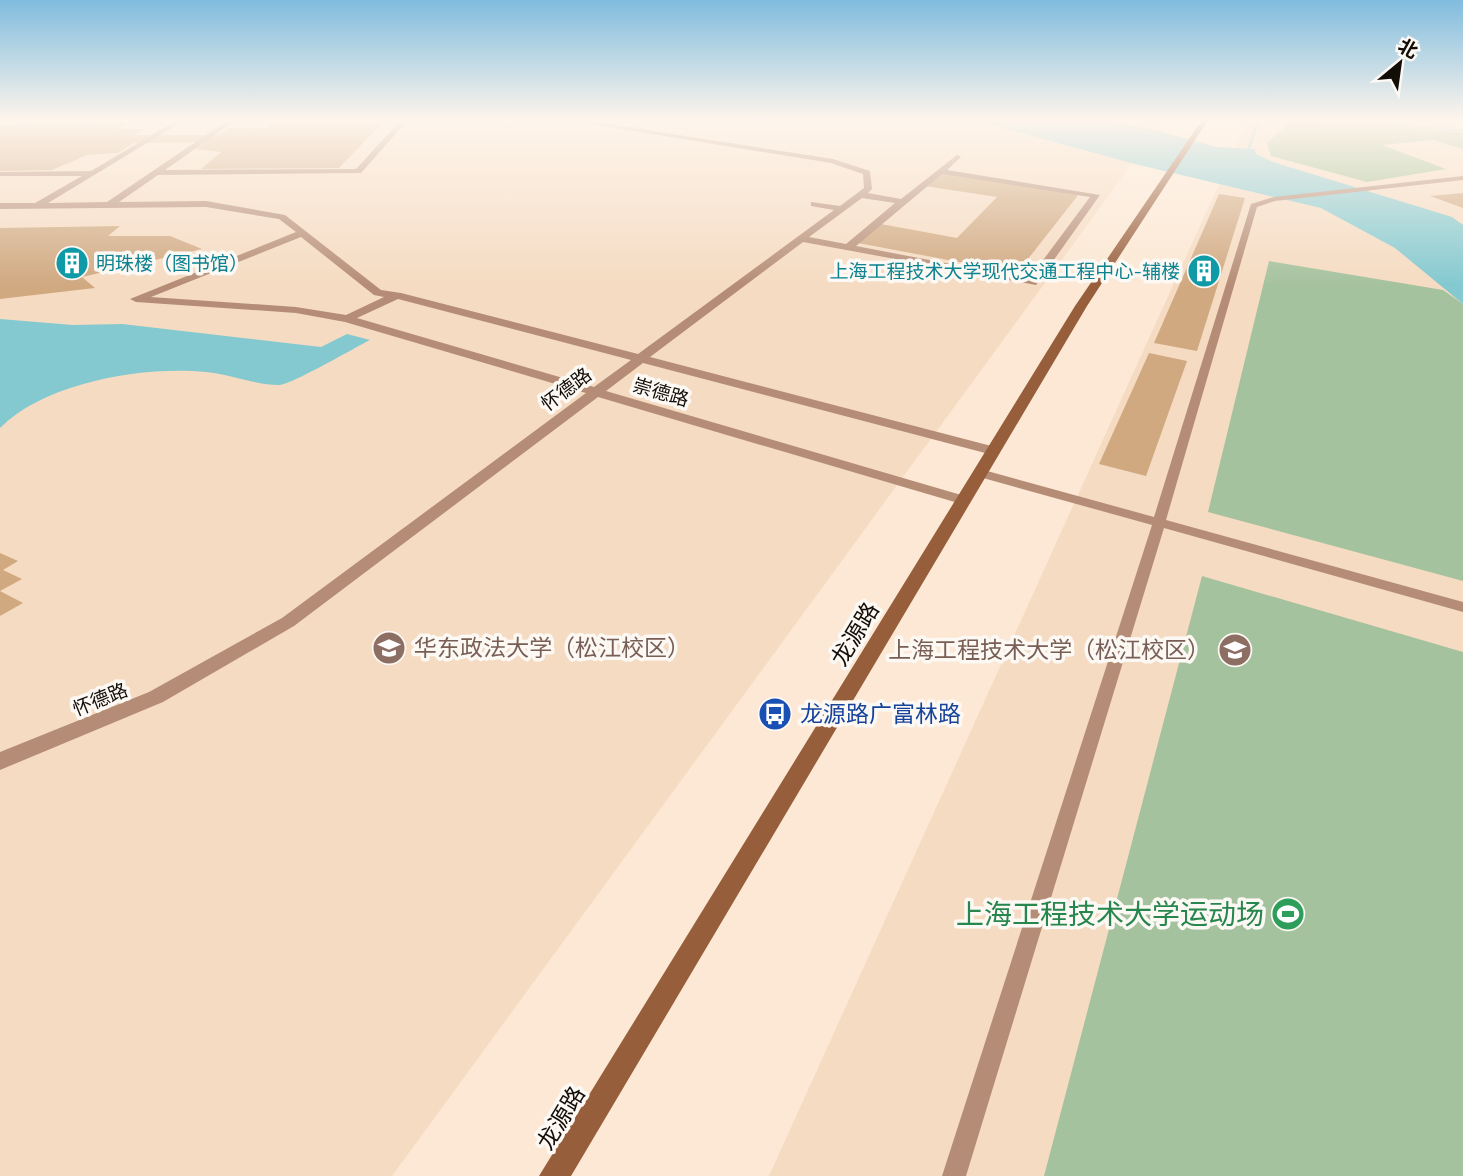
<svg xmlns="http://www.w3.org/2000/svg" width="1463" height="1176" font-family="'Exo 2','Noto Sans SC',sans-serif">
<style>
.built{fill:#f5dbc2}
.green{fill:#a5c29e}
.forest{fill:#9abc91}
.water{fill:#84c9d0}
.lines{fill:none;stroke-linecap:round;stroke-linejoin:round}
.stream{fill:#84c9d0;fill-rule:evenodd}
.building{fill:#d0a981}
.lane{fill:#b58d76;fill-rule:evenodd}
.street{fill:#b58d76;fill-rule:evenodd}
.secondary{fill:#975e3c;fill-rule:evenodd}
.labels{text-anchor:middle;stroke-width:7;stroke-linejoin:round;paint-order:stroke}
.far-culture-label{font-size:19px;fill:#0d838f;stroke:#fcf8f4;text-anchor:start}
.far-street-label{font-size:19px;fill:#130d07;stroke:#fcf8f4}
.street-label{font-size:23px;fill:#130d07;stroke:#fcf8f4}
.education-label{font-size:23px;fill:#785e54;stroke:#fcf8f4;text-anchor:start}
.transit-label{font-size:23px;fill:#164399;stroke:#fcf8f4;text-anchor:start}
.near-leisure-label{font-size:28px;fill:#27864d;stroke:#fcf8f4;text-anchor:end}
</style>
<rect width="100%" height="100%" fill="#fce8d4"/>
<g class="built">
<polygon points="0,120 1164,120 392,1176 0,1176"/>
<polygon points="1248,120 1421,120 1463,124 1463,1176 769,1176"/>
</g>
<g class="green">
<polygon points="1269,261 1443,290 1463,304 1463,581 1208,512"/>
<polygon points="1202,576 1463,652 1463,1176 1044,1176"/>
</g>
<polygon class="forest" points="1292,120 1387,125 1463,133 1463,149 1433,140 1382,145 1446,169 1367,182 1271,156 1267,143"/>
<g class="water">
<polygon points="974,120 1101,120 1159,131 1217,147 1255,149 1256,154 1273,162 1452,217 1463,225 1463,304 1395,248 1321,208 1135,164"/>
<path d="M 0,319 L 73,325 L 122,324 L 321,347 L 347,334 L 370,340 C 354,348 291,385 279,385 C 255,385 230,374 206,372 C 143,366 46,382 0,428 Z"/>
</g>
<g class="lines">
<g class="stream">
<polygon points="1257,120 1261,120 1250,148 1247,149"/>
<polygon points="1349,120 1463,130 1463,132 1351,121"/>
</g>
</g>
<g class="building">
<polygon points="384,121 339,168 201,169 221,152 196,149 205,142 134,143 118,153 87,155 52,170 0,171 0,127 5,125 129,123 118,129 145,129 134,135 219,135 229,128 267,128 274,122"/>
<polygon points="940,173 1079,194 1017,273 858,243 881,224 957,238 997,197 925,186"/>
<polygon points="1463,193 1463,208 1430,196"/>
<polygon points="1219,194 1245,198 1197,351 1154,343"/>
<polygon points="120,226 108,236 170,236 202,249 82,277 95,288 0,299 0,228"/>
<polygon points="1149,353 1187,361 1146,476 1099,464"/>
<polygon points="0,553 18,561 3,570 22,579 0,591"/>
<polygon points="0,591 23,603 0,616"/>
</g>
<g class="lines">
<polygon class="lane" points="1463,176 1463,180 1275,201 1257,207 1166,520 1463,602 1463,612 1164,528 966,1176 942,1176 1152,525 976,476 974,473 980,469 1154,517 1251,204 1274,197"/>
<g class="street">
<polygon points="0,120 5,120 0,123"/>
<path d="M 177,120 L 185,120 L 48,203 L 107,202 L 228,120 L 236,120 L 165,170 L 356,169 L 401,120 L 408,120 L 361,173 L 158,175 L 119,202 L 206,201 L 285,215 L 381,290 L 401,293 L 638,354 L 834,210 L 811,206 L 811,202 L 840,206 L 864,188 L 863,174 L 831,163 L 566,120 L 582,120 L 833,159 L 870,171 L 872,189 L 868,193 L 901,199 L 957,155 L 961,157 L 947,170 L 1100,195 L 1036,285 L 803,242 L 650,357 L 999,448 L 999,454 L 989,454 L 643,363 L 606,391 L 968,497 L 971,500 L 968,503 L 958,503 L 598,397 L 294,626 L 163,702 L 0,770 L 0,752 L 149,692 L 282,618 L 586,393 L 345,322 L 296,313 L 136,302 L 130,299 L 296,232 L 279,219 L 206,207 L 0,209 L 0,203 L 35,203 L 82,176 L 0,176 L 0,172 L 91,171 ZM 942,174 L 1090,197 L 1029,279 L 856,246 ZM 862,198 L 895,203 L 846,244 L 809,237 ZM 301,237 L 374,295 L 384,297 L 346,315 L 296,307 L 151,297 ZM 398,299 L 631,360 L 594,387 L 357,318 Z"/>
</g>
<polygon class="secondary" points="1202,120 1208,120 1087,306 571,1176 539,1176 1075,306"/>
</g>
<linearGradient id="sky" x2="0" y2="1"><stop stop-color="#80bcde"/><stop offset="0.42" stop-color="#fef5ec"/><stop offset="1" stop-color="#fef5ec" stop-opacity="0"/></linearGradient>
<rect width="1463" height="285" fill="url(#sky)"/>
<defs>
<symbol id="building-disc" viewBox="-11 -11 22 22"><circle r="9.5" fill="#0f9aa8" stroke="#fcf8f4"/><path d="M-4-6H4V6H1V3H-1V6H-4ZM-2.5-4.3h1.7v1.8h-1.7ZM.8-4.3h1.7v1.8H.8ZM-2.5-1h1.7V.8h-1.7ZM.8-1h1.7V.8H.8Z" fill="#fff"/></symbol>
<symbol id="university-disc" viewBox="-11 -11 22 22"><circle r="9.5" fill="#8d6e63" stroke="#fcf8f4"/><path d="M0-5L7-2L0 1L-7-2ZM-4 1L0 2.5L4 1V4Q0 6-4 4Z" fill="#fff"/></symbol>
<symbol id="bus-disc" viewBox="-11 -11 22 22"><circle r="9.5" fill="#1a4fb4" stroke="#fcf8f4"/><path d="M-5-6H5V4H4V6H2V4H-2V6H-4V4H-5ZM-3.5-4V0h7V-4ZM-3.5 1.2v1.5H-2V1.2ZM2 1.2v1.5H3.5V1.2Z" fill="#fff"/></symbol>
<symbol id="stadium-disc" viewBox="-11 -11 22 22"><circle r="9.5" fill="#2e9e5b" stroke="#fcf8f4"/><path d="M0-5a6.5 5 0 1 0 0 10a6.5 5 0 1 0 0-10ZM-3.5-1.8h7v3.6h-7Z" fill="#fff"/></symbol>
</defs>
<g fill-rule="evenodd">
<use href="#building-disc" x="53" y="244" width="38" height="38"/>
<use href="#building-disc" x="1185" y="252" width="38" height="38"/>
<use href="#university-disc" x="370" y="629" width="38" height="38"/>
<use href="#university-disc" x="1216" y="631" width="38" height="38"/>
<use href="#bus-disc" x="756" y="695" width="38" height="38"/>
<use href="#stadium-disc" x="1269" y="895" width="38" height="38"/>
</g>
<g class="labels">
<g class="far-culture-label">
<text x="96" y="270">明珠楼（图书馆）</text>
<text x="1180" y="278" text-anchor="end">上海工程技术大学现代交通工程中心-辅楼</text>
</g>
<g class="far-street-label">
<text transform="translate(566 389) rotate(-37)" y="7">怀德路</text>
<text transform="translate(661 392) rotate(16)" y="7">崇德路</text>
<text transform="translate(100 699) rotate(-22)" y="7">怀德路</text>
</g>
<g class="street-label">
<text transform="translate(855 634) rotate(-59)" y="8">龙源路</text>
<text transform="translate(561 1118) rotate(-59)" y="8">龙源路</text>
</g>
<g class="education-label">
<text x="414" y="656">华东政法大学（松江校区）</text>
<text x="1210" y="658" text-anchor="end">上海工程技术大学（松江校区）</text>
</g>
<g class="transit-label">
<text x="800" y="722">龙源路广富林路</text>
</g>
<g class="near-leisure-label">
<text x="1264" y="924">上海工程技术大学运动场</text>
</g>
</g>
<g transform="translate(1400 63) rotate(29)" stroke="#fcf8f4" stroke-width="5" paint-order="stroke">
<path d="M0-5L12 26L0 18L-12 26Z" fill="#130d07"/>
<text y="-10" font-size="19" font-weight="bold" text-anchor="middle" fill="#130d07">北</text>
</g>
</svg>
